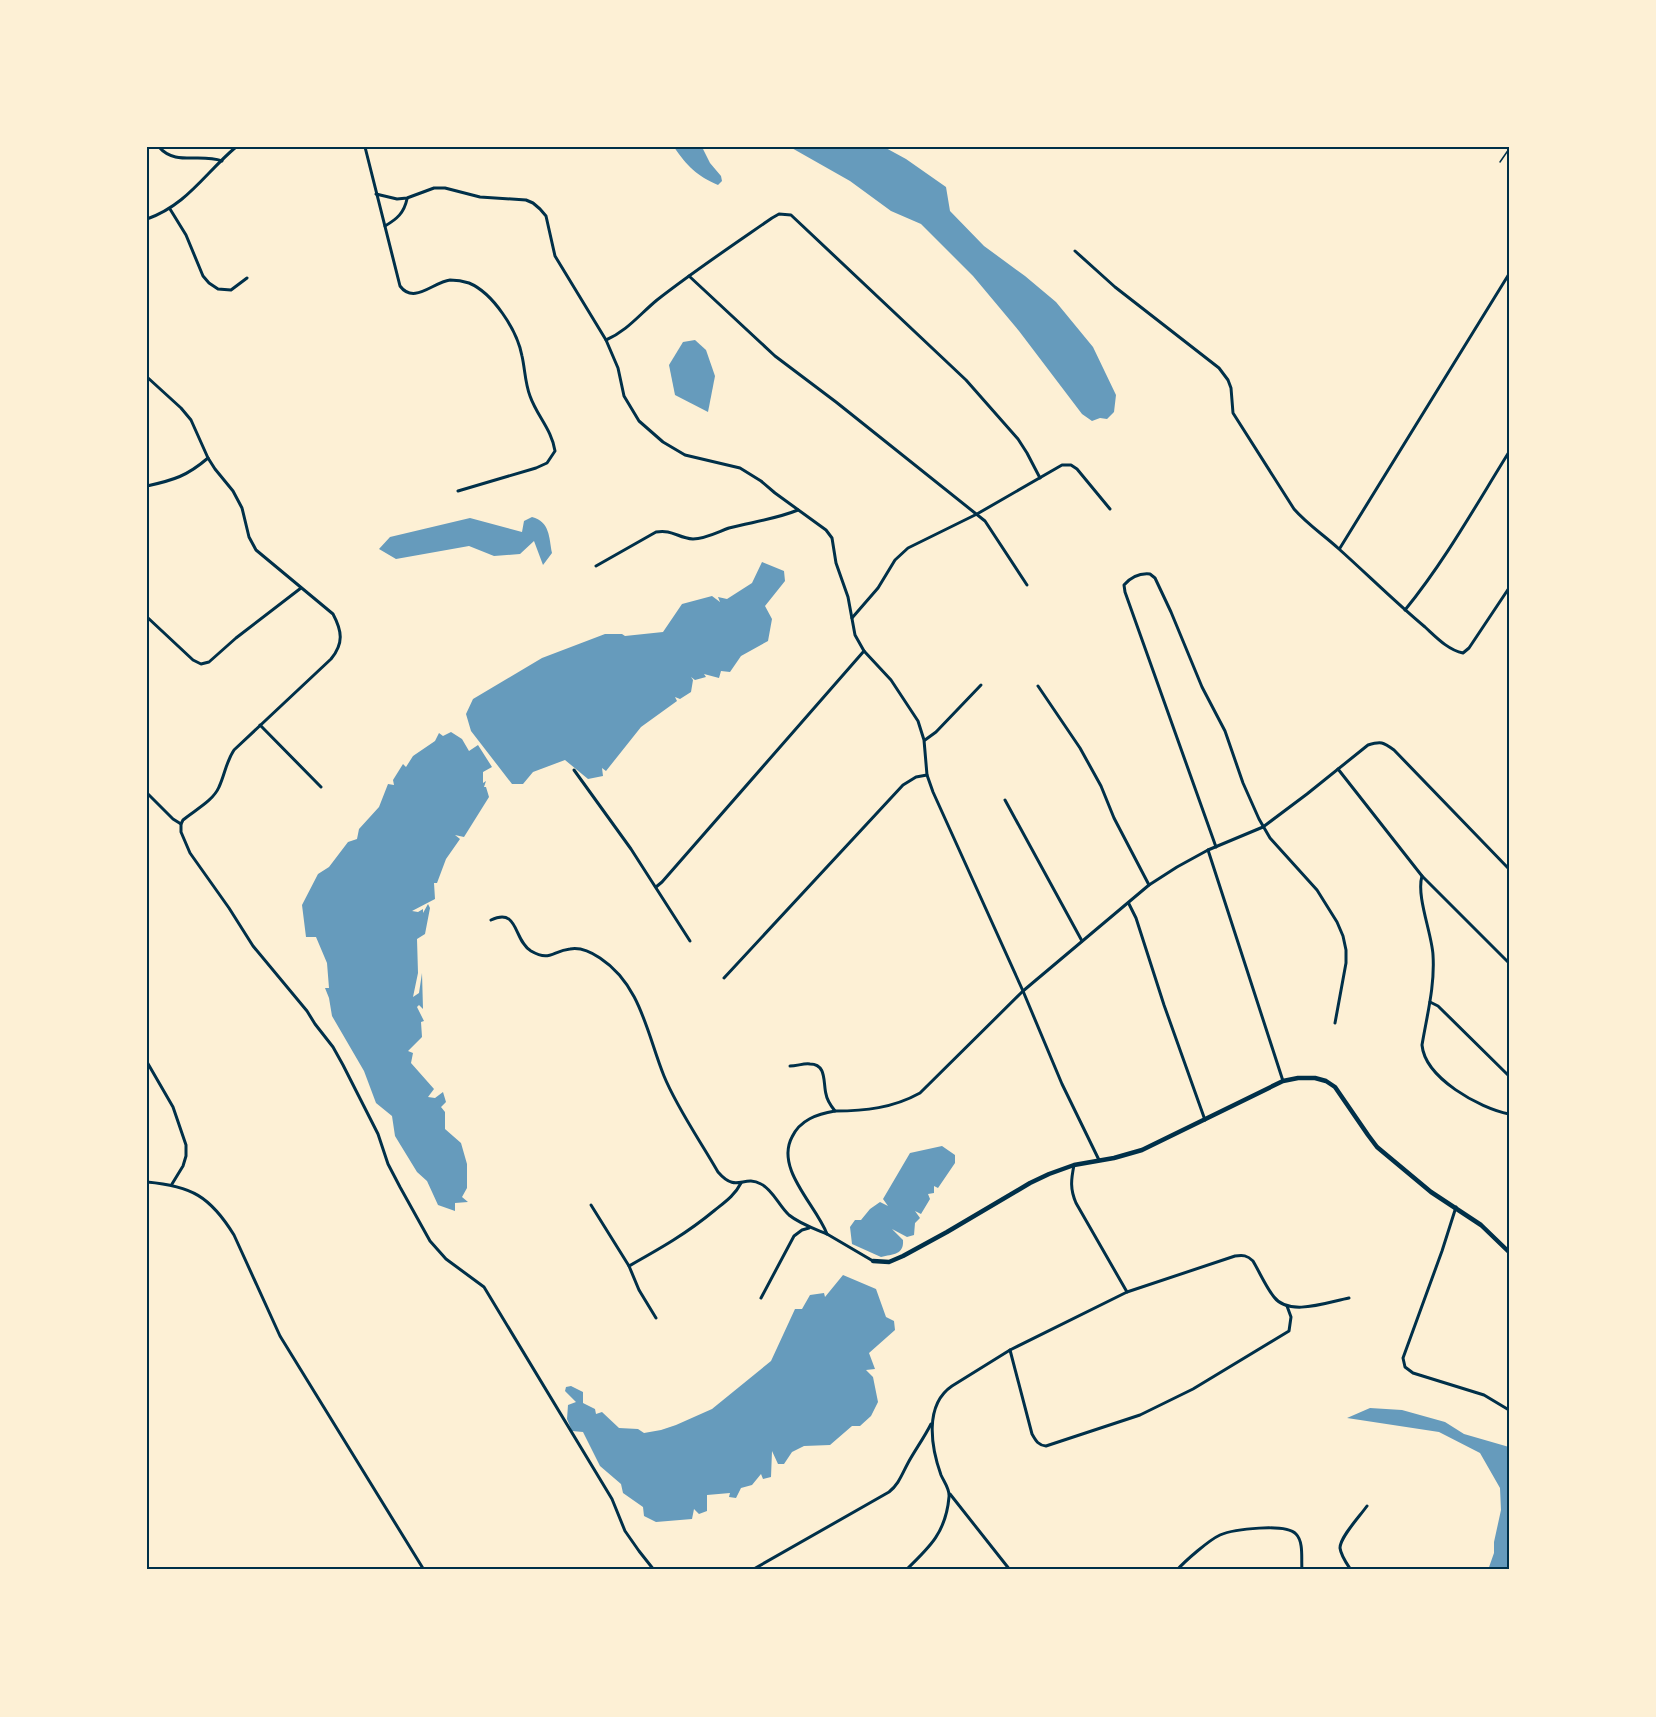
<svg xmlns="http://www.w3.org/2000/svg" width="1656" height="1717" font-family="Barlow,sans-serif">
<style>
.water{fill:#669bbc}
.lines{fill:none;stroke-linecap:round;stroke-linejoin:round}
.service{stroke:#003049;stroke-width:1.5}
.minor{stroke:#003049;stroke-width:3}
.tertiary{stroke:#003049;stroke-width:4.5}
.neatline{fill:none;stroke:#003049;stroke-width:2}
</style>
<rect width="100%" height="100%" fill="#fdf0d5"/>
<g class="water">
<path d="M 674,147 L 702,147 L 710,163 L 721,176 L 722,181 L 718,185 C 697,176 687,166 674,147 Z"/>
<polygon points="790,147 884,147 906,159 946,187 950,211 984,246 1025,276 1056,302 1093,347 1116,395 1114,412 1107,419 1100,418 1092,421 1082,414 1019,331 973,276 921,224 891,211 850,181"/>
<polygon points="695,340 706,350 715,376 708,412 675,395 669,365 683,342"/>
<path d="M 532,517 C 550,522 549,537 552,553 L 543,565 L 534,541 L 520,554 L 494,556 L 469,546 L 396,559 L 379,549 L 390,537 L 470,518 L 522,532 L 524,521 Z"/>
<polygon points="762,562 784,571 785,581 765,606 772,619 768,641 741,656 730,672 721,671 719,678 704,674 706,677 695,680 691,677 693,680 691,692 680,699 675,697 677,701 641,727 606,771 602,768 603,776 588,779 565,760 533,772 523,784 512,784 471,731 466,714 473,699 542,658 605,634 622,634 625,636 663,632 682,604 712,596 720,602 718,597 727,599 752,583"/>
<polygon points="451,732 462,739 469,751 478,745 492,767 483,772 483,783 486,781 484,787 486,787 489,797 464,837 455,835 460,839 446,859 437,883 434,883 435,899 412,911 418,912 423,909 423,913 428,904 430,908 425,934 417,939 418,973 413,997 419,993 422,973 423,1009 419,1005 417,1007 424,1021 421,1022 422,1037 408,1051 413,1053 411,1063 434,1089 428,1097 435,1098 443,1092 446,1102 441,1107 445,1112 445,1129 461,1143 467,1164 467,1188 462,1197 468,1202 455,1203 455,1211 438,1205 427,1181 417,1172 395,1136 392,1116 376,1103 364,1071 332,1016 329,998 325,988 329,988 327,963 316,937 306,937 302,905 318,874 329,867 348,842 357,839 359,829 379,807 388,784 394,785 393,780 403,764 406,767 413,756 435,741 439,733 443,736"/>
<path d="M 942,1146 L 955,1155 L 955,1163 L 938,1188 L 934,1186 L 934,1193 L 928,1194 L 930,1199 L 921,1214 L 915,1211 L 920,1218 L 915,1223 L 914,1235 L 907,1237 L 892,1229 L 903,1240 C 904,1255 893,1254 881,1257 L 852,1244 L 850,1227 L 855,1220 L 861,1220 L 870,1209 L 880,1202 L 888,1206 L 883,1199 L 910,1153 Z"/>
<polygon points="843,1275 876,1289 886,1317 894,1321 895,1330 869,1353 875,1369 866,1370 873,1377 878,1402 871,1416 860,1426 852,1426 830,1445 804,1446 792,1452 784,1464 778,1464 772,1451 771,1477 763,1479 761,1474 752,1485 741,1488 736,1498 729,1497 730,1493 707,1495 707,1511 699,1514 694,1509 692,1519 656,1522 644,1516 643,1507 623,1493 621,1484 600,1466 583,1432 572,1431 567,1419 568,1405 576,1402 565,1391 566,1387 571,1386 583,1392 583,1403 595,1409 596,1414 602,1412 619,1428 638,1429 644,1433 661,1430 676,1425 712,1409 771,1361 795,1309 802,1309 810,1295 824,1293 825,1297"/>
<polygon points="1370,1408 1402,1410 1445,1422 1464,1434 1509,1447 1509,1570 1488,1570 1494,1553 1494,1542 1501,1510 1500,1488 1480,1453 1439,1432 1347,1418"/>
</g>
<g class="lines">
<polyline class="service" points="1500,162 1509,149"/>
<g class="minor">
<path d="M 159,147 C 175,166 200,153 222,161"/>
<path d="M 365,147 L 400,286 C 414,305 433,282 450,280 C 456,280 463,281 469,283 C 493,293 517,330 522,356 C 525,369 525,383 530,396 C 537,416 552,430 555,451 L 547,463 L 536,468 L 458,491"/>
<polyline points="376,194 397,199 407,198 434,188 445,188 480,197 526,200 533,203 540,209 546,216 555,256 606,340 618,368 624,396 639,421 663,442 685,455 740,468 761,481 775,493 826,530 832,538 836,563 848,597 855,635 864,651 891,680 918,721 924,740 927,775 933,792 1023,991 1062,1084 1099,1160"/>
<polyline points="170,209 186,235 203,276 209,283 218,289 231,290 247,278"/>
<path d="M 147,219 C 187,205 205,173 236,147"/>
<path d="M 385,226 C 397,219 404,213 407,199"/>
<path d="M 1075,251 L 1115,287 L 1219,368 L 1228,380 L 1231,388 L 1233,413 L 1294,509 C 1308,525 1324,535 1339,549 C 1368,575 1395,602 1425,627 C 1436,637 1448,650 1463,653 L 1469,648 L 1509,588"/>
<polyline points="689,276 775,356 836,402 985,521 1027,585"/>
<path d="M 606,340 C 627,331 640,314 657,300 C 694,271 733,245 772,218 L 779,214 L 791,215 L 966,380 L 1018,439 L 1027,453 L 1040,478"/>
<path d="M 147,377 L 181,408 L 191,420 L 208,458 L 215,469 L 233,491 L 242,508 L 249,537 L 256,550 L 333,614 C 342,631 344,643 331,659 L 234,750 C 226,762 225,774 219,787 C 213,801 195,810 183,820 L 181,824 L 181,832 L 190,853 L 229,908 L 253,946 L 307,1011 L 315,1024 L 333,1047 L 343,1065 L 378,1134 L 388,1164 L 400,1187 L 430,1241 L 446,1259 L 484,1287 L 612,1499 L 625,1531 L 639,1551 L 654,1570"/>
<path d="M 147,486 C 174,480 187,476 208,458"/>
<polyline points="1340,548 1509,274"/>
<path d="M 596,566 L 656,532 C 672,529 678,538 693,539 C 705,539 718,532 729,528 C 752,522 776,519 798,510"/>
<path d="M 1405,610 C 1445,561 1476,505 1509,452"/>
<polyline points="147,617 193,660 201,664 209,662 236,638 301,588"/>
<polyline points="852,618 878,588 895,560 908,548 977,514 1062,465 1071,465 1077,469 1110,509"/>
<polyline points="1038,686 1080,748 1101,786 1114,818 1149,885"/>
<polyline points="260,725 321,787"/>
<polyline points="925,740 936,732 981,685"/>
<polyline points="1338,769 1422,876 1509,963"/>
<polyline points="574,770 631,849 690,941"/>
<polyline points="147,793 173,819 181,824"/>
<polyline points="1005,800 1082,941"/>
<path d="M 1216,847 L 1125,592 L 1124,585 C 1131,577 1140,573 1150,574 L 1155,578 L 1171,612 L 1202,687 L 1225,731 L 1243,783 L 1259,819 L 1270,838 L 1317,890 L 1337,922 L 1343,936 L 1346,950 L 1346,963 L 1335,1023"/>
<polyline points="1208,850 1283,1081"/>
<path d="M 1422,876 C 1416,896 1432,934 1433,955 C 1435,986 1427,1015 1422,1045 C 1425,1078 1479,1108 1509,1114"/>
<polyline points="656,887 662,882 864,651"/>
<polyline points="1129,904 1136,918 1164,1005 1205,1120"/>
<path d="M 491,920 C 519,907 513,940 531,951 C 550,962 552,951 570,949 C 580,947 591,952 600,958 C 641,985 647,1034 664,1076 C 677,1108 701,1142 718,1172 C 737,1194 743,1174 761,1184 C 773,1190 779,1206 789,1215 C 800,1224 815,1229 827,1234"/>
<polyline points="724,978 903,785 916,777 927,775"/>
<polyline points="1430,1002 1438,1006 1509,1076"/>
<polyline points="147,1062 173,1107 186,1145 186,1156 183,1166 172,1184"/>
<path d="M 790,1066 C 797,1066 804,1063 810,1064 C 827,1064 823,1083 826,1094 C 827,1101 831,1106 835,1111 C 865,1111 893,1108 920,1093 L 1023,991 L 1149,885 L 1177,867 L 1208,850 L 1263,827 L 1307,794 L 1368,745 C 1381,741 1383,742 1394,750 L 1509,869"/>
<path d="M 835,1111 C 817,1114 800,1120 792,1137 C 775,1169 816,1205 827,1234 L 873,1261"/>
<path d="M 1074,1165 C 1071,1180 1070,1189 1076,1203 L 1127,1292"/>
<path d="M 147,1182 C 191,1186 210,1196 234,1235 L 280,1336 L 424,1570"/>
<polyline points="591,1205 629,1266"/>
<polyline points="1456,1207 1442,1251 1403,1358 1405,1367 1413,1373 1484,1395 1509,1410"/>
<polyline points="761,1298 794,1236 802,1230 809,1228"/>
<path d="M 656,1318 L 639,1290 L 629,1266 C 661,1248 686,1234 715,1210 C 725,1202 735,1195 741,1183"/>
<path d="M 1010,1350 L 1032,1434 C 1036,1441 1038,1445 1046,1446 L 1140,1415 L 1193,1389 L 1289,1331 L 1291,1317 L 1287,1306"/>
<polyline points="950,1494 1010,1570"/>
<path d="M 752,1570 L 889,1492 C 899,1484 902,1474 908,1463 C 915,1450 924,1438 931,1424"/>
<path d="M 906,1570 C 930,1547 946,1532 949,1497 C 950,1489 944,1482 941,1475 C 931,1447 924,1405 952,1386 L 1010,1350 L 1127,1292 L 1235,1256 C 1243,1255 1247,1255 1253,1261 C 1260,1273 1266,1287 1274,1297 C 1289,1317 1328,1302 1349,1298"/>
<path d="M 1177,1570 C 1185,1561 1209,1540 1220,1535 C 1234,1529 1285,1523 1296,1534 C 1304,1542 1301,1560 1302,1570"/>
<path d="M 1351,1570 C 1347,1564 1341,1556 1340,1548 C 1340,1537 1360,1516 1367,1506"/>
</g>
<polyline class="tertiary" points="873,1261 889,1262 903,1256 947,1232 1030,1183 1049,1174 1074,1165 1114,1158 1142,1150 1283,1081 1298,1078 1315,1078 1326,1081 1335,1087 1368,1135 1377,1147 1431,1192 1481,1225 1509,1252"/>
</g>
<rect width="1656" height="1717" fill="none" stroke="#fdf0d5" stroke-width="297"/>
<rect x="148" y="148" width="1360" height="1420" class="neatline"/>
</svg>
